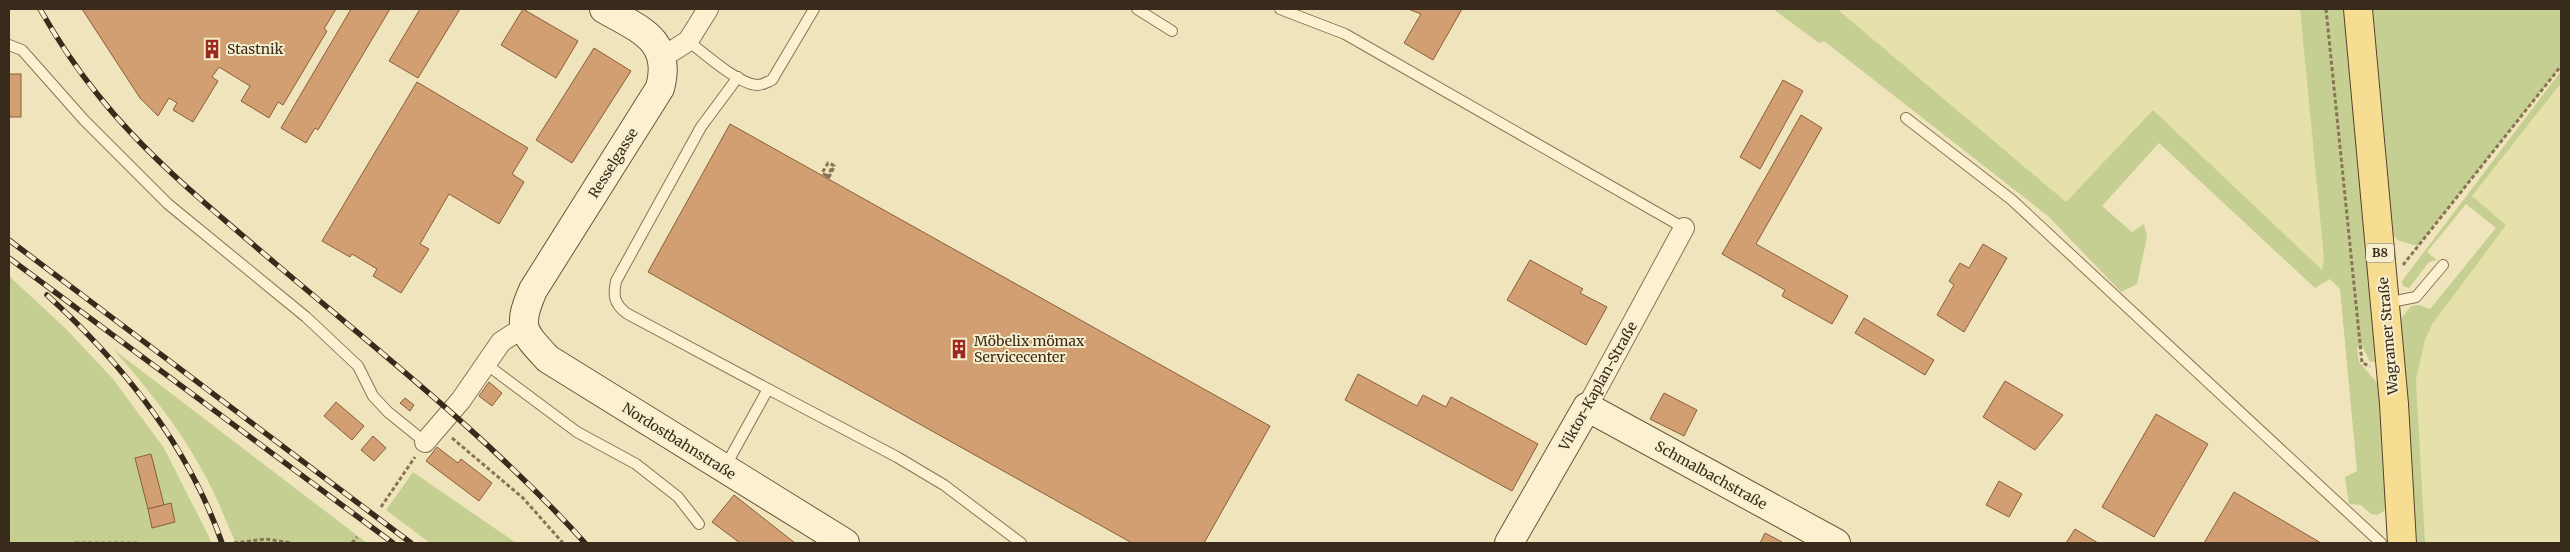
<svg xmlns="http://www.w3.org/2000/svg" width="2570" height="552" font-family="Merriweather,serif">
<style>
.farmland{fill:#e6e0aa}
.green{fill:#c4cf91}
.building{fill:#d19f71;stroke:#8a5e3a}
.lines{fill:none;stroke-linecap:round;stroke-linejoin:round}
.lane-casing{stroke:#897455;stroke-width:12}
.street-casing{stroke:#897455;stroke-width:22}
.secondary-casing{stroke:#6b5539;stroke-width:30}
.primary-casing{stroke:#56412a;stroke-width:30}
.path{stroke:#897455;stroke-width:3;stroke-dasharray:4 2.5;stroke-linecap:butt}
.lane{stroke:#fbf1d1;stroke-width:10}
.street{stroke:#fbf1d1;stroke-width:20}
.secondary{stroke:#fbf1d1;stroke-width:28}
.primary{stroke:#f7dd92;stroke-width:28}
.rail-casing{stroke:#382b1b;stroke-width:5.5}
.rail{stroke:#f7eecd;stroke-width:4;stroke-dasharray:11;stroke-linecap:butt}
.labels{text-anchor:middle;stroke-width:4;stroke-linejoin:round;paint-order:stroke}
.shield{fill:#f7eecd;stroke:#716650;stroke-width:1}
.shield-label{font-size:12px;font-weight:bold;fill:#382b1b}
.poi-label{font-size:14px;fill:#382b1b;stroke:#f7eecd;text-anchor:start}
.street-label{font-size:14px;fill:#382b1b;stroke:#f7eecd}
</style>
<rect width="100%" height="100%" fill="#f0e4bd"/>
<g class="farmland">
<polygon points="1837,9 2300,9 2324,259 2322,271 2153,110 2066,202"/>
<polygon points="2561,83 2561,543 2425,543 2416,379 2420,357 2425,340 2439,313 2505,226 2471,196"/>
</g>
<g class="green">
<polygon points="1773,9 1837,9 2066,202 2153,110 2322,270 2324,259 2300,9 2347,9 2377,362 2370,362 2362,346 2357,348 2359,362 2379,385 2386,505 2384,511 2377,515 2371,514 2361,505 2349,504 2345,477 2357,471 2340,289 2330,279 2315,288 2159,143 2102,206 2132,232 2144,224 2147,237 2137,284 2121,292 2048,216 1824,41 1819,43"/>
<polygon points="2373,9 2561,9 2561,66 2418,246 2399,241 2392,234"/>
<polygon points="2561,71 2561,83 2472,196 2506,225 2433,323 2425,340 2416,379 2425,543 2417,543 2399,334 2400,320 2411,306 2419,305 2430,309 2496,228 2466,204 2427,252 2437,260 2429,262 2409,288 2403,286 2402,281"/>
<polygon points="9,276 66,329 113,379 164,448 212,543 9,543"/>
<path d="M 113,349 L 367,543 L 236,543 C 227,524 220,505 211,487 C 186,436 150,391 113,349 Z"/>
<polygon points="413,472 516,543 430,543 386,510"/>
</g>
<g class="building">
<polygon points="82,9 336,9 324,29 327,31 283,105 278,102 269,118 241,101 250,86 219,67 212,77 218,81 193,122 173,110 177,103 169,98 158,116 140,98"/>
<polygon points="351,9 390,9 318,130 315,128 306,143 281,128"/>
<polygon points="420,9 460,9 418,78 389,61"/>
<polygon points="523,9 578,41 556,78 501,45"/>
<polygon points="1408,9 1462,9 1433,60 1404,43 1421,14"/>
<polygon points="594,48 631,71 572,163 536,140"/>
<rect x="9" y="74" width="12" height="43"/>
<polygon points="1783,80 1803,91 1760,169 1740,157"/>
<polygon points="417,82 528,148 512,174 524,182 499,224 449,194 420,244 429,249 401,293 373,276 377,269 352,254 350,257 322,241"/>
<polygon points="1801,115 1822,128 1756,244 1848,296 1832,324 1782,296 1785,290 1722,254"/>
<polygon points="730,124 1270,426 1204,543 1132,543 648,272"/>
<polygon points="1983,244 2007,258 1964,332 1937,315 1954,285 1949,281 1960,263 1969,268"/>
<polygon points="1530,260 1583,289 1580,293 1607,307 1586,345 1507,300"/>
<polygon points="1864,318 1934,360 1925,375 1855,333"/>
<polygon points="1358,374 1417,406 1423,395 1446,407 1451,397 1538,444 1512,491 1345,400"/>
<polygon points="2005,381 2063,415 2035,450 1983,417"/>
<polygon points="489,382 502,393 492,406 479,396"/>
<polygon points="1664,393 1697,410 1684,436 1650,419"/>
<polygon points="405,398 414,405 410,411 400,403"/>
<polygon points="336,402 364,426 352,440 324,416"/>
<polygon points="2156,414 2208,444 2154,537 2102,507"/>
<polygon points="373,436 386,448 374,461 361,450"/>
<polygon points="437,447 458,463 461,459 492,483 479,501 426,461"/>
<polygon points="151,454 164,505 148,509 135,458"/>
<polygon points="1999,481 2022,494 2009,517 1986,505"/>
<polygon points="2234,492 2321,543 2204,543"/>
<polygon points="734,495 795,543 740,543 712,522"/>
<polygon points="171,503 175,522 152,528 148,509"/>
<polygon points="2075,529 2098,543 2066,543"/>
<polygon points="1765,533 1782,542 1781,543 1760,543"/>
</g>
<g class="lines">
<defs>
<g id="lane">
<polyline points="1137,9 1172,31"/>
<polyline points="1280,9 1345,34 1684,228"/>
<path d="M 688,41 C 704,53 738,84 757,85 C 763,85 767,82 772,80 L 814,9"/>
<polyline points="9,45 22,50 84,120 168,204 306,317 358,366 373,396 388,412 425,442"/>
<path d="M 738,77 L 701,127 L 616,281 C 613,296 614,303 626,313 L 768,389"/>
<polyline points="1906,118 2012,200 2381,543"/>
<polyline points="2386,303 2416,297 2443,265"/>
<polyline points="486,364 577,432 636,464 678,497 699,524"/>
<polyline points="725,467 768,389 897,457 944,485 1021,543"/>
</g>
<g id="street">
<polyline points="663,57 688,41 708,9"/>
<polyline points="1587,407 1684,228"/>
<polyline points="425,442 461,400 501,342 524,327"/>
</g>
<g id="secondary">
<path d="M 604,9 C 639,29 673,40 660,88 L 533,290 C 517,327 522,331 548,359 L 845,543"/>
<polyline points="1509,543 1587,407 1836,543"/>
</g>
<polyline id="primary" points="2358,9 2394,404 2402,543"/>
</defs>
<use href="#lane" class="lane-casing"/>
<use href="#street" class="street-casing"/>
<use href="#secondary" class="secondary-casing"/>
<use href="#primary" class="primary-casing"/>
<g class="path">
<polyline points="2326,9 2362,363 2370,366"/>
<polyline points="827,178 833,165 828,163 822,173 829,177 835,165"/>
<polyline points="2403,265 2561,66"/>
<polyline points="452,438 523,498 563,543"/>
<polyline points="381,507 415,457"/>
<polyline points="75,543 137,543"/>
<polyline points="234,543 266,539 292,543"/>
<polyline points="352,543 357,537"/>
</g>
<use href="#lane" class="lane"/>
<use href="#street" class="street"/>
<use href="#secondary" class="secondary"/>
<use href="#primary" class="primary"/>
<defs>
<g id="rail">
<path d="M 40,9 C 57,39 76,68 98,95 C 149,159 214,211 276,264 C 382,354 492,440 585,543"/>
<polyline points="9,240 411,543"/>
<polyline points="9,258 393,543"/>
<path d="M 47,295 C 123,364 188,445 222,543"/>
</g>
</defs>
<use href="#rail" class="rail-casing"/>
<use href="#rail" class="rail"/>
</g>
<defs>
<symbol id="building-bare" viewBox="-9 -9 18 18"><path d="M-4-6H4V6H1V3H-1V6H-4ZM-2.5-4.3h1.7v1.8h-1.7ZM.8-4.3h1.7v1.8H.8ZM-2.5-1h1.7V.8h-1.7ZM.8-1h1.7V.8H.8Z" fill="#9c2822" stroke="#f7eecd" stroke-width="2.5" paint-order="stroke"/></symbol>
</defs>
<g fill-rule="evenodd">
<use href="#building-bare" x="198" y="35" width="28" height="28"/>
<use href="#building-bare" x="945" y="335" width="28" height="28"/>
</g>
<g class="labels">
<rect class="shield" x="2366" y="243.5" width="28" height="19" rx="4"/>
<g class="shield-label">
<text x="2380" y="257">B8</text>
</g>
<g class="poi-label">
<text x="227" y="54">Stastnik</text>
<text x="974" y="346">Möbelix mömax<tspan x="974" dy="16">Servicecenter</tspan></text>
</g>
<g class="street-label">
<text transform="translate(613 163) rotate(-58)" y="5">Resselgasse</text>
<text transform="translate(2388 336) rotate(-95)" y="5">Wagramer Straße</text>
<text transform="translate(1598 386) rotate(-61)" y="5">Viktor-Kaplan-Straße</text>
<text transform="translate(679 441) rotate(32)" y="5">Nordostbahnstraße</text>
<text transform="translate(1711 475) rotate(29)" y="5">Schmalbachstraße</text>
</g>
</g>
<rect width="2570" height="552" fill="none" stroke="#382b1b" stroke-width="20"/>
</svg>
